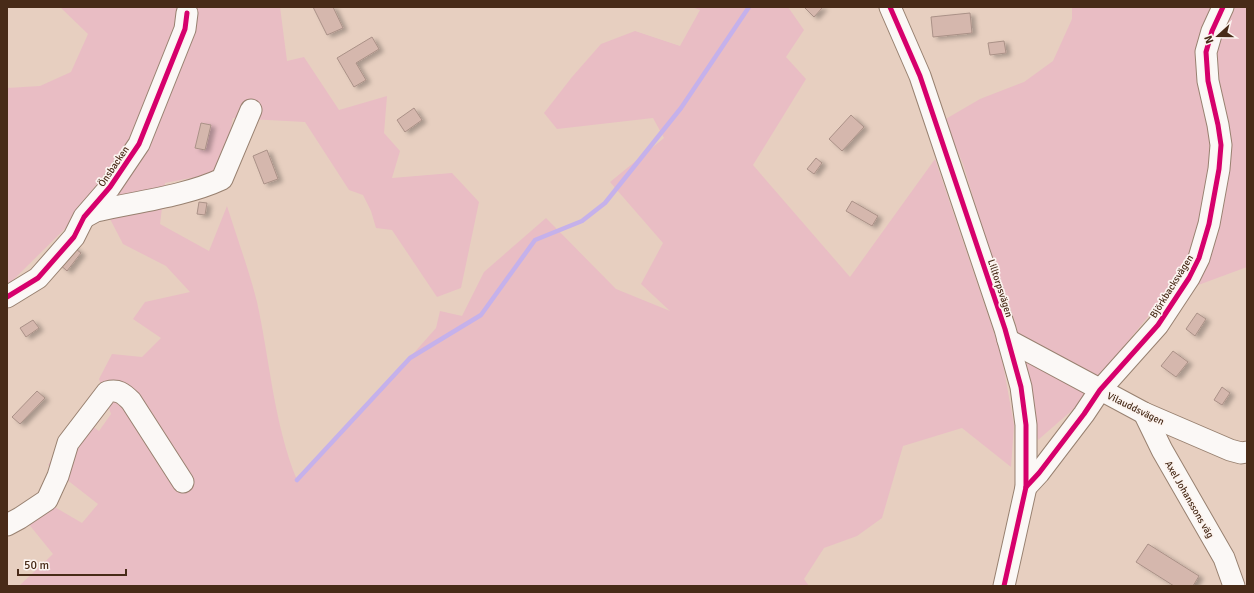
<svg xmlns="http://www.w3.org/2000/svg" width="1254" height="593" font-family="Signika,sans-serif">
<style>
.green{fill:#e9bdc4}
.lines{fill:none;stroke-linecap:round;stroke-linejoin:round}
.stream{stroke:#c5b1eb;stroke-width:4.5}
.building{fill:#d5b7ad;stroke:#aa9187;filter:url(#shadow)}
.minor-casing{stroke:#988170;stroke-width:23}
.minor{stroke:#fbf8f6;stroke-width:21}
.cycleway-casing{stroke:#fcf4f0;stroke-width:8}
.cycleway{stroke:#d6006c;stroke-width:5}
.labels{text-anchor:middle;stroke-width:3.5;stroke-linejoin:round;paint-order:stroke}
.street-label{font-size:10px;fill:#482b18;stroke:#fcf4f0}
</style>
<defs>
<filter id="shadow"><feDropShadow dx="4.5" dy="2.5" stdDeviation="2" flood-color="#0004"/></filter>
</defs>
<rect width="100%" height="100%" fill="#e7cfc0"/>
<g class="green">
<path d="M 60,7 L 280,7 L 287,61 L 304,57 L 339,110 L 387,96 L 384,133 L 400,151 L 392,178 L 452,173 L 479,202 L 461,288 L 437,297 L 392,230 L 376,228 L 371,211 L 363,195 L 349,190 L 305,122 L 233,118 L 222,172 L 165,183 L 160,224 L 209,251 L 227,206 C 237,238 249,270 257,302 C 270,361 274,424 297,480 L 351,424 L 436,328 L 440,311 L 462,316 L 484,272 L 546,218 L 616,289 L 670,311 L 641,284 L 663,243 L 610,182 L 664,138 L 653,118 L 557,129 L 544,113 L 572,77 L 601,44 L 635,31 L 680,46 L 700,10 L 692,7 L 788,7 L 804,30 L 786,57 L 806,79 L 753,165 L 850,277 L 935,159 L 1001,353 L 1014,425 L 1011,467 L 962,428 L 903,446 L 882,518 L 857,536 L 824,548 L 804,579 L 809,586 L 19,586 L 53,554 L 23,517 L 41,499 L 82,523 L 98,504 L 48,465 L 81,418 L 99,431 L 111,414 L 99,379 L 112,354 L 142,357 L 161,338 L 133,319 L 145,302 L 190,292 L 166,266 L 123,244 L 109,217 L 91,203 L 7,286 L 7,88 L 40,86 L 71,72 L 88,34 Z"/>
<polygon points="1072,7 1247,7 1247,267 1163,298 1096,381 1085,399 1038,440 1033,420 1015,322 992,260 963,164 944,120 980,99 1024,82 1053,61 1072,19"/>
</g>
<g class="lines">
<polyline class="stream" points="297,480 410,358 481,315 535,240 582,221 605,203 681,108 749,7"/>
</g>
<g class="building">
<polygon points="313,7 333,7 343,28 327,35"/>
<polygon points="804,7 823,7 814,17"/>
<polygon points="970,13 972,33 933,37 931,17"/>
<polygon points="372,37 379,49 356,63 366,80 354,87 337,58"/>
<polygon points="1004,41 1006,53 990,55 988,43"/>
<polygon points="414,108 422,120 405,132 397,120"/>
<polygon points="851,115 864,127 842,151 829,139"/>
<polygon points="201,123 211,125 205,150 195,148"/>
<polygon points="267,150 278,179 264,184 253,156"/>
<polygon points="816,158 822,163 814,174 807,169"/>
<polygon points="852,201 878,216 872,226 846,211"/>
<polygon points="199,202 207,203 205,215 197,214"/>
<polygon points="72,246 81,253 67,271 58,263"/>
<polygon points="1197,313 1206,319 1195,336 1186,329"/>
<polygon points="33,320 39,328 26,337 20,328"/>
<polygon points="1173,351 1188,362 1176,377 1161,366"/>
<polygon points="1222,387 1230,393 1222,405 1214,400"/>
<polygon points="37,391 45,398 20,424 12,417"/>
<polygon points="1148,544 1199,576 1193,586 1174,586 1136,562"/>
</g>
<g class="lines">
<defs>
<g id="minor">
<polyline points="890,7 920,76 1005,329 1021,387 1026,425 1026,487 1004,586"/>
<path d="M 85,217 L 96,211 C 135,202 186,196 222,179 L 251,110"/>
<polyline points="7,297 38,278 74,237 84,217 110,187 139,144 185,29 187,13"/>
<polyline points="1008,340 1144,413 1230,450 1241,453 1247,452"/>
<polyline points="1144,413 1162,450 1224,558 1234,586"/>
<polyline points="1026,487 1039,473 1084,414 1100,390 1158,325 1189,278 1199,258 1209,224 1219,169 1221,145 1218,125 1208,81 1206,52 1212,31 1223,7"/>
<path d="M 7,525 L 20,518 L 47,500 L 58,476 L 68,443 L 107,392 C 118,389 123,393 131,401 L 183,482"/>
</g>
</defs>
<use href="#minor" class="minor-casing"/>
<use href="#minor" class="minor"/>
<defs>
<g id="cycleway">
<polyline points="890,7 920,76 1005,329 1021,387 1026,425 1026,487 1004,586"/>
<polyline points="7,297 38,278 74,237 84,217 110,187 139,144 185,29 187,13"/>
<polyline points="1026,487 1039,473 1084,414 1100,390 1158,325 1189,278 1199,258 1209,224 1219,169 1221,145 1218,125 1208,81 1206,52 1212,31 1223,7"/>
</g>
</defs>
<use href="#cycleway" class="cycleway-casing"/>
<use href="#cycleway" class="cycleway"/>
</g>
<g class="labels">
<g class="street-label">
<text transform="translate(113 166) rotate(-56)" y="4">Önsbacken</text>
<text transform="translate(1171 286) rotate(-58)" y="4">Björkbacksvägen</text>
<text transform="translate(1001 288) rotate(72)" y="4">Lilltorpsvägen</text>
<text transform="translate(1136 408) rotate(26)" y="4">Vilauddsvägen</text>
<text transform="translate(1190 499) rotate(60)" y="4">Axel Johanssons väg</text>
</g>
</g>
<rect width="1254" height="593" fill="none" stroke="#482b18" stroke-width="16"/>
<g transform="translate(1218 36) rotate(249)" stroke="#fcf4f0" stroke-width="3" paint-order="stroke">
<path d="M0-3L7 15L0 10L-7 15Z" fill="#482b18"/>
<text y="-6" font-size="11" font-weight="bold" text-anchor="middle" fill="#482b18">N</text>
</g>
<path d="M18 569v6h108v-6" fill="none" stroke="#482b18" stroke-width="2"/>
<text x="24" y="569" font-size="12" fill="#482b18" stroke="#fcf4f0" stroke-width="3" paint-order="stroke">50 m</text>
</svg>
